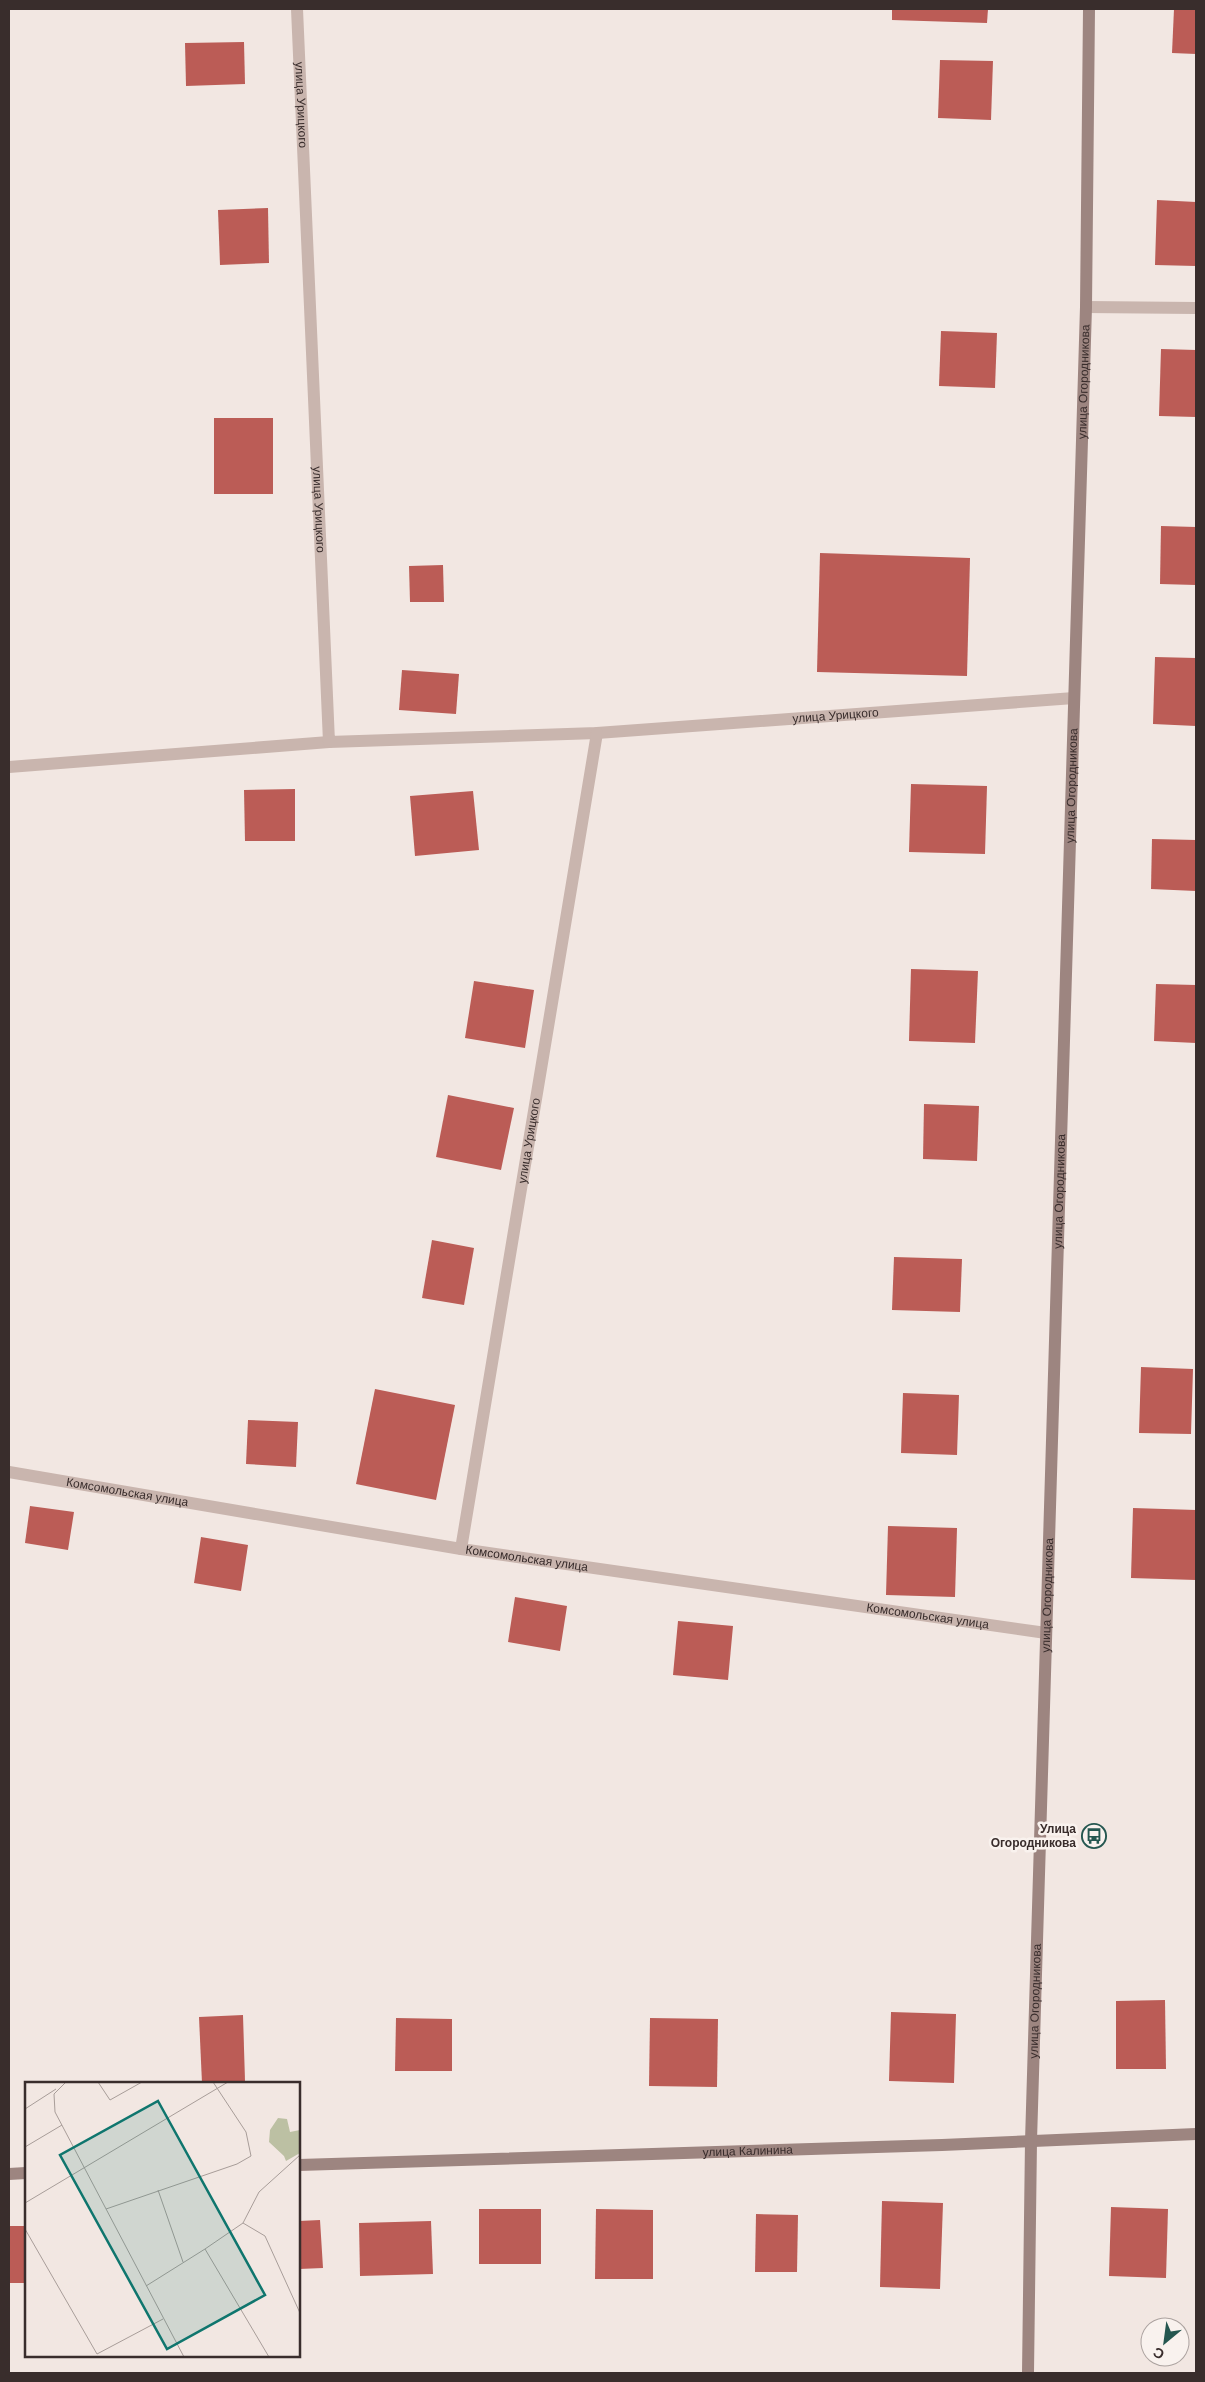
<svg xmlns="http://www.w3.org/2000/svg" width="1205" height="2382" font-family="'DM Sans',sans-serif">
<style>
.building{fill:#bb5c56}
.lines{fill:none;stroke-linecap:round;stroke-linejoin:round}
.lane{stroke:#c9b5ae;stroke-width:12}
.street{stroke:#c9b5ae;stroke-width:12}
.secondary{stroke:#9d8580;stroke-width:12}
.labels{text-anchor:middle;stroke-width:5;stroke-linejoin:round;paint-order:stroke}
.street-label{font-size:12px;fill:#392d2c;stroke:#f9f2ee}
.poi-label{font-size:12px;font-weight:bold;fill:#392d2c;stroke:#f9f2ee;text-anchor:end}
.inset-road{fill:none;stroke:#a89d99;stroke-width:1}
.view{fill:#0f766e;fill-opacity:0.15;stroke:#0f766e;stroke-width:2.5}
.inset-edge{fill:none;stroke:#392d2c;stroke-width:2.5}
</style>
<rect width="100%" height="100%" fill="#f2e7e2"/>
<g class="building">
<polygon points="892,9 988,9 987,23 892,20"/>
<polygon points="1174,9 1196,10 1196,54 1172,53"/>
<polygon points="244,42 245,84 186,86 185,43"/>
<polygon points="940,60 993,61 991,120 938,118"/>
<polygon points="1157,200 1196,202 1196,266 1155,265"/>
<polygon points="268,208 269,263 220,265 218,210"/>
<polygon points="941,331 997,333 995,388 939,386"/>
<polygon points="1161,349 1196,350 1196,417 1159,416"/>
<rect x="214" y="418" width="59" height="76"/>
<polygon points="1161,526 1196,527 1196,585 1160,584"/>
<polygon points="820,553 970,558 967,676 817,672"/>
<polygon points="443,565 444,602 410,602 409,566"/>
<polygon points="1155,657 1196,658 1196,726 1153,724"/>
<polygon points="402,670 459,674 456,714 399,710"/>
<polygon points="911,784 987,786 985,854 909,852"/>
<polygon points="295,789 295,841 245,841 244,790"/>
<polygon points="473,791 479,850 415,856 410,796"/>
<polygon points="1152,839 1196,840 1196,891 1151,889"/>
<polygon points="911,969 978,971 975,1043 909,1041"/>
<polygon points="474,981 534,990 525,1048 465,1038"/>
<polygon points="1156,984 1196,985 1196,1043 1154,1041"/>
<polygon points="448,1095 514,1108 501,1170 436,1157"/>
<polygon points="924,1104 979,1106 977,1161 923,1159"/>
<polygon points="432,1240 474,1248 464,1305 422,1298"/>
<polygon points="894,1257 962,1259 960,1312 892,1310"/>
<polygon points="1141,1367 1193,1369 1191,1434 1139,1433"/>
<polygon points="375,1389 455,1405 436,1500 356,1484"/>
<polygon points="903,1393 959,1395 957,1455 901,1453"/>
<polygon points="248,1420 298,1422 296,1467 246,1464"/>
<polygon points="30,1506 74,1512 68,1550 25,1543"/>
<polygon points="1133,1508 1196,1510 1196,1580 1131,1578"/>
<polygon points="888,1526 957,1528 955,1597 886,1595"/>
<polygon points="201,1537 248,1545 241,1591 194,1583"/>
<polygon points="515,1597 567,1606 560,1651 508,1642"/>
<polygon points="678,1621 733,1626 728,1680 673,1675"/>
<polygon points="1165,2000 1166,2069 1116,2069 1116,2001"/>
<polygon points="891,2012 956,2014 954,2083 889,2081"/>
<polygon points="243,2015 245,2081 202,2083 199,2017"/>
<polygon points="396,2018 452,2019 452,2071 395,2071"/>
<polygon points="650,2018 718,2019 717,2087 649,2086"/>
<polygon points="882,2201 943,2203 940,2289 880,2287"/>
<polygon points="1111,2207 1168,2209 1166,2278 1109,2276"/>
<rect x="479" y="2209" width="62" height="55"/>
<polygon points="596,2209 653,2210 653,2279 595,2279"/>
<polygon points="756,2214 798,2215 797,2272 755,2272"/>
<polygon points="320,2220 323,2268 299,2269 299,2221"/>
<polygon points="431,2221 433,2274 360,2276 359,2223"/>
<rect x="9" y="2226" width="17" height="57"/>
</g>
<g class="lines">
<polyline class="lane" points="9,767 329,742"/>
<g class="street">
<path id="s1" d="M 297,9 L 329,742 L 597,733 L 1074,698"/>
<polyline points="1086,307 1196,308"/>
<path id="s2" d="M 9,1472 L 461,1549 L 1046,1633"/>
<path id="s3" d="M 461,1549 L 597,733"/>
</g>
<g class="secondary">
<path id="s4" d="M 299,2165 L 942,2145 L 1196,2134"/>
<polyline points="9,2174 26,2173"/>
<path id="s5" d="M 1028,2373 L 1031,2141 L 1086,307 L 1089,9"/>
</g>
</g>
<defs>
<symbol id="bus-ring" viewBox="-11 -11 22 22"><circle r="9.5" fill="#f9f2ee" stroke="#255750" stroke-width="1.5"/><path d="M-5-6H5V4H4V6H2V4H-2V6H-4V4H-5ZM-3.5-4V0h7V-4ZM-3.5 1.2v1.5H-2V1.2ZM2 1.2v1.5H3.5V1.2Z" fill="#255750"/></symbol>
</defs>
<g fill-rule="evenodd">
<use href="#bus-ring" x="1080" y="1822" width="28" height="28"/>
</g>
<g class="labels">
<g class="street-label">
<text dy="4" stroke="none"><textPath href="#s1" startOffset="96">улица Урицкого</textPath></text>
<text dy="4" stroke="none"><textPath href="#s5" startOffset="1992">улица Огородникова</textPath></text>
<text dy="4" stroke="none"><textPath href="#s1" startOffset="501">улица Урицкого</textPath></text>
<text dy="4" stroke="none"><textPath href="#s1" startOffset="1241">улица Урицкого</textPath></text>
<text dy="4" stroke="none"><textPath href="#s5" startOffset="1588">улица Огородникова</textPath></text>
<text dy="4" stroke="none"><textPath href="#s3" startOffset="414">улица Урицкого</textPath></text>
<text dy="4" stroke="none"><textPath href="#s5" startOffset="1182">улица Огородникова</textPath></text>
<text dy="4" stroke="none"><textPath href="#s2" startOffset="120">Комсомольская улица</textPath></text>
<text dy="4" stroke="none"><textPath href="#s2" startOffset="525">Комсомольская улица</textPath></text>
<text dy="4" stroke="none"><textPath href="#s5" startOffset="778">улица Огородникова</textPath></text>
<text dy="4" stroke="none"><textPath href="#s2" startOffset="930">Комсомольская улица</textPath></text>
<text dy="4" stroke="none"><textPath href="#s5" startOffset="372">улица Огородникова</textPath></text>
<text dy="4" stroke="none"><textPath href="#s4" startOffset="449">улица Калинина</textPath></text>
</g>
<g class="poi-label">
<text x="1076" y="1833">Улица<tspan x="1076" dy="14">Огородникова</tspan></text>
</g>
</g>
<g transform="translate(25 2082)">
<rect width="275" height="275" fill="#f2e7e2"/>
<path d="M 253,36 L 262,37 L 265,50 L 275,48 L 275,71 L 261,79 L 259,74 L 244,60 L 245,48 Z" fill="#bcc0a3"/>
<path class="inset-road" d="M 41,0 L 29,12 L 30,30 L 159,275M 73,0 L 85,18 L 117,0M 0,27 L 31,7M 0,65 L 37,43M 133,108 L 158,180M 0,121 L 203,0M 81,127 L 212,82 L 226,74 L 221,50 L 188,0M 218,141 L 240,154 L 275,231M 0,147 L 72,272 L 138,237M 180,167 L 218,141 L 234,110 L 275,73M 121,204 L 180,167 L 244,275"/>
<path class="view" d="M 133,19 L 240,213 L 142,267 L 35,73 Z"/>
<rect width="275" height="275" class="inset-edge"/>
</g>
<rect width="1205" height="2382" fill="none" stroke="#392d2c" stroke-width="20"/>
<g transform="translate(1165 2342) rotate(209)"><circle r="24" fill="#f9f2ee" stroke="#aca3a0"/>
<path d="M0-4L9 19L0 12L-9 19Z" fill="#255750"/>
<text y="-8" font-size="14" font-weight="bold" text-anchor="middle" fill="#392d2c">С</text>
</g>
</svg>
